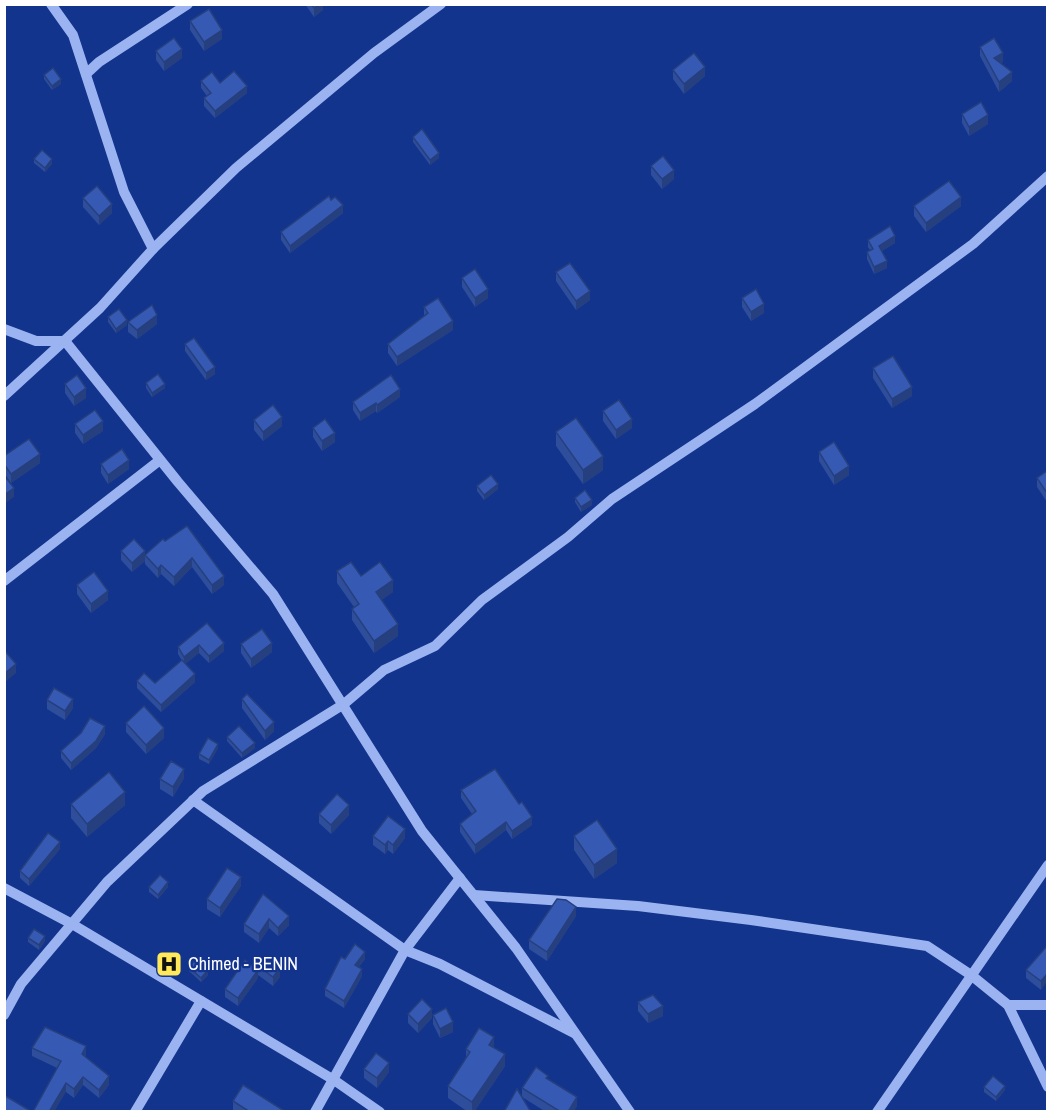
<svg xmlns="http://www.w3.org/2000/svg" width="1052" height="1116" font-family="'Archivo Narrow',sans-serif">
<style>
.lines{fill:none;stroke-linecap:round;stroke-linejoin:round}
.minor{stroke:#9bb4f1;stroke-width:10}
.wall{fill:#2e4d9b}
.shaded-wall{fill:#263f7e}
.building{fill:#365ab4;stroke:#263f7e;stroke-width:1.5}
.labels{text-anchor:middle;stroke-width:4.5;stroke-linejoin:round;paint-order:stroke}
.poi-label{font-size:18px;fill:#fff;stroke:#12348d;text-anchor:start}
</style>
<rect width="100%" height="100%" fill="#12348d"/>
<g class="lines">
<g class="minor">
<polyline points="51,4 73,35 124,192 153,249"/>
<polyline points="86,74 99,62 188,4"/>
<polyline points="4,329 36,341 65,341 178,482 273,594 422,831 516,948 630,1112"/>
<polyline points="4,396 100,308 153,249 236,168 374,53 441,4"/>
<polyline points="4,581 160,460"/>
<polyline points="193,800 405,950 440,964 574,1033"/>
<polyline points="4,888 72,924 334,1080 380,1112"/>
<polyline points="474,895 638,906 751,920 927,946 971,975 1008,1005 1048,1087"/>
<polyline points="1008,1005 1048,1005"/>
<polyline points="4,1015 21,984 107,882 203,791 344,704 384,670 435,646 482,600 568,537 612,499 755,404 973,244 1048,176"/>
<polyline points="135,1112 201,1001"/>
<polyline points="315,1112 405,950 460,878"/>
<polyline points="877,1112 1048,865"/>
</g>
</g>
<g class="wall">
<polygon points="305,4 323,4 323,10 314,17"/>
<polygon points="190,21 222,39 204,51 190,30"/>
<polygon points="980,47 1003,62 1001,63 1012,81 999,92 980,56"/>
<polygon points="156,51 182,58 164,71 156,60"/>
<polygon points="673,70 705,76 684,94 673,79"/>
<polygon points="44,75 61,84 52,90 44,79"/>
<polygon points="201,81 220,83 247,93 215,118 204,106 204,98 207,96 201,88"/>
<polygon points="962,114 988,124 969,136 962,123"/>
<polygon points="413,137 439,158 430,165 413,142"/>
<polygon points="34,159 52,164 45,172 34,163"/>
<polygon points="651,166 674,179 662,189 651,175"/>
<polygon points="83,198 112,213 99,225 83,207"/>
<polygon points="331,200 343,213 290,253 281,240 281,232"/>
<polygon points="914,206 961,206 926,232 914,216"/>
<polygon points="868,240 895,243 882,251 887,268 874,274 867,259 867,252 870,250 868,247"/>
<polygon points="556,272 590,300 576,310 556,281"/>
<polygon points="462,278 488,298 475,307 462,287"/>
<polygon points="742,298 764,313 751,321 742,307"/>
<polygon points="424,307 453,330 397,366 388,353 388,344 424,316"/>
<polygon points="108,317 127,325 116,333 108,322"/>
<polygon points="128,322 157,324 137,339 128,332"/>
<polygon points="185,344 215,374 206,380 185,351"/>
<polygon points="873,368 912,396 892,408 873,378"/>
<polygon points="146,383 165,388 152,397 146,388"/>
<polygon points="65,384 86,398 74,406 65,393"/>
<polygon points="400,397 377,413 376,411 360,421 353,410 353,402"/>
<polygon points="603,411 632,428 616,439 603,421"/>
<polygon points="254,420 282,426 263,441 254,430"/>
<polygon points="75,424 103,431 83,444 75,433"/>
<polygon points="313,428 335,442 322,451 313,437"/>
<polygon points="556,432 603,470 583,484 556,446"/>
<polygon points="819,452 849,475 834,485 819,461"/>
<polygon points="4,456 40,463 11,483 4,473"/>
<polygon points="101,464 129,469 108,484 101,473"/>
<polygon points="1047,471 1047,502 1037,487 1037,478"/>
<polygon points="477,486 498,489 484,500 477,491"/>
<polygon points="575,498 592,505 581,512 575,502"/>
<polygon points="187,526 224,585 212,594 192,567 174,586 161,574 158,578 145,564 145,561 132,572 121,560 121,551 145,555"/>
<polygon points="337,571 361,576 393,592 381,600 398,636 374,653 352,620 352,609 354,607 337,583"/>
<polygon points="77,585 108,600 91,613 77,594"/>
<polygon points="207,623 224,651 209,663 199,653 185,664 195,682 161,712 137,688 137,681 155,683 182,661 178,654 178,647"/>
<polygon points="241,644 272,652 251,668 241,653"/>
<polygon points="242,699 274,731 265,740 242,708"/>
<polygon points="47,700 73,708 65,720 47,709"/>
<polygon points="126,723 164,738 146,754 126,732"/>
<polygon points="105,734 96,748 71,770 61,758 61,751"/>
<polygon points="227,737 255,748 242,758 227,741"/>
<polygon points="218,748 209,764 199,759 199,754"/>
<polygon points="184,778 173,797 160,789 160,779"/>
<polygon points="461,790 519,804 532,825 512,839 506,830 475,854 460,832 460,824 472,814 461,798"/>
<polygon points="71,804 125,805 87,837 71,818"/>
<polygon points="319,814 349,815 331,834 319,823"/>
<polygon points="373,836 405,838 393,854 388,850 385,854 373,845"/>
<polygon points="574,836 617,863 594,879 574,850"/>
<polygon points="60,849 29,886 20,878 20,871"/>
<polygon points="241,886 220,917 207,909 207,899"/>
<polygon points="149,887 168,887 158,899 149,892"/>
<polygon points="289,916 289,925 278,936 269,928 259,943 244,932 244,924"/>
<polygon points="576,916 547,961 529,949 529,940"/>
<polygon points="28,938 45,941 39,950 28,942"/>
<polygon points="1047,946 1041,990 1026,978 1026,970"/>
<polygon points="345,959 365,959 359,967 362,976 344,1008 325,996 325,989"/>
<polygon points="257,965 280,977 273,986 258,975 258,978 238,1006 225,997 225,989 257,969"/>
<polygon points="189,967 208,975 201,982 189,971"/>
<polygon points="638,1002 663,1016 648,1023 638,1011"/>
<polygon points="408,1014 432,1018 418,1033 408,1023"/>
<polygon points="433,1015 453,1032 440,1038 433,1024"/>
<polygon points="32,1048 86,1054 85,1057 109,1085 99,1098 83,1085 74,1098 66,1092 57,1068 32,1056"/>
<polygon points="494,1048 505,1066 474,1112 468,1112 448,1098 448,1086 466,1059 466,1049"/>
<polygon points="364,1069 389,1072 377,1088 364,1078"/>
<polygon points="548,1079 577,1106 573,1112 546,1112 522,1097 522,1088"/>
<polygon points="984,1087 1005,1090 996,1101 984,1092"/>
<polygon points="233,1101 286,1112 233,1112"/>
</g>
<g class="shaded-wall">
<polygon points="319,4 323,4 323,10 314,17 314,8"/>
<polygon points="222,30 222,39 204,51 204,42"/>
<polygon points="182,49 182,58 164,71 164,62"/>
<polygon points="1003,53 1003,62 994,67 994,58"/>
<polygon points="705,67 705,76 684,94 684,84"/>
<polygon points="1012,72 1012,81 999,92 999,82"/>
<polygon points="61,79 61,84 52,90 52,86"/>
<polygon points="247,86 247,93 215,118 215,111"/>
<polygon points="988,115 988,124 969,136 969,127"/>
<polygon points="439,153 439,158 430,165 430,160"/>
<polygon points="52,159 52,164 45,172 45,168"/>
<polygon points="674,170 674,179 662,189 662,179"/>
<polygon points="961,197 961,206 926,232 926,223"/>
<polygon points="112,204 112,213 99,225 99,216"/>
<polygon points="343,205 343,213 290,253 290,246"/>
<polygon points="895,236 895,243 879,253 879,246"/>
<polygon points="887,261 887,268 874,274 874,267"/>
<polygon points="488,289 488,298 475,307 475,298"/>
<polygon points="590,291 590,300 576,310 576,301"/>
<polygon points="764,304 764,313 751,321 751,312"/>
<polygon points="157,315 157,324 137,339 137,330"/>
<polygon points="127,320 127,325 116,333 116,329"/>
<polygon points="453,321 453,330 397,366 397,357"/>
<polygon points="215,367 215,374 206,380 206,373"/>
<polygon points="165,384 165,388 152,397 152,393"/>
<polygon points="912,387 912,396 892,408 892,399"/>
<polygon points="86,388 86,398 74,406 74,397"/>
<polygon points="400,389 400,397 377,413 377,405"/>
<polygon points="376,403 376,411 360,421 360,413"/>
<polygon points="282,417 282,426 263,441 263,432"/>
<polygon points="632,419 632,428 616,439 616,430"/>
<polygon points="103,421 103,431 83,444 83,435"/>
<polygon points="335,433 335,442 322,451 322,441"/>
<polygon points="40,454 40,463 11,483 11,474"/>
<polygon points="603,456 603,470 583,484 583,470"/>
<polygon points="129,460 129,469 108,484 108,475"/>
<polygon points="849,466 849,475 834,485 834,476"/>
<polygon points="498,484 498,489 484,500 484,495"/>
<polygon points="14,488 14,497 4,504 4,495"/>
<polygon points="592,500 592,505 581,512 581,507"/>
<polygon points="145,551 145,561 132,572 132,563"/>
<polygon points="192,558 192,567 174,586 174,577"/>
<polygon points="161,565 161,574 158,578 158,569"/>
<polygon points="224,576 224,585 212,594 212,585"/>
<polygon points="393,580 393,592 376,604 376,592"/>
<polygon points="108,591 108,600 91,613 91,604"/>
<polygon points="398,624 398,636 374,653 374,641"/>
<polygon points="224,643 224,651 209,663 209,656"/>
<polygon points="272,643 272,652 251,668 251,659"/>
<polygon points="199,645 199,653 184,665 184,657"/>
<polygon points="16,664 16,673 4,683 4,674"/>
<polygon points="195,674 195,682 161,712 161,705"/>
<polygon points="73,699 73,708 65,720 65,711"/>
<polygon points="274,722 274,731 265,740 265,731"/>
<polygon points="105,726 105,734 96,748 71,770 71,763"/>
<polygon points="164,728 164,738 146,754 146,745"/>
<polygon points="255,743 255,748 242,758 242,753"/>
<polygon points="218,744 218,748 209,764 209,760"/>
<polygon points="184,769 184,778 173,797 173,787"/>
<polygon points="125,792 125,805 87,837 87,824"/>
<polygon points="349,805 349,815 331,834 331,825"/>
<polygon points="532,817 532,825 512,839 512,831"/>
<polygon points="506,822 506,830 475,854 475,845"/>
<polygon points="405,829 405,838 393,854 393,845"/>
<polygon points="388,841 388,850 385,854 385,845"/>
<polygon points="60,842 60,849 29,886 29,879"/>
<polygon points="617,849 617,863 594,879 594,865"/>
<polygon points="241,877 241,886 220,917 220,908"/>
<polygon points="168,882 168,887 158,899 158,895"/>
<polygon points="576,907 576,916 547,961 547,952"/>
<polygon points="289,916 289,925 278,936 278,928"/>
<polygon points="269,919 269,928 259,943 259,934"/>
<polygon points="45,936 45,941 39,950 39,945"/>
<polygon points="365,952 365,959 355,972 355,965"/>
<polygon points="280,968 280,977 273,986 273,977"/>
<polygon points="362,969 362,976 344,1008 344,1001"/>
<polygon points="208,970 208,975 201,982 201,978"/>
<polygon points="258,970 258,978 238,1006 238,998"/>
<polygon points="6,974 6,983 4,985 4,977"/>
<polygon points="1047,974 1047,982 1041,990 1041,981"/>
<polygon points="663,1006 663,1016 648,1023 648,1014"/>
<polygon points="432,1009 432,1018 418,1033 418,1024"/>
<polygon points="453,1022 453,1032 440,1038 440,1029"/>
<polygon points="494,1037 494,1050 489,1045"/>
<polygon points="86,1046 86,1054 82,1063 82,1054"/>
<polygon points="505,1054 505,1066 474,1112 472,1112 472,1102"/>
<polygon points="389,1063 389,1072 377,1088 377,1078"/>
<polygon points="109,1076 109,1085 99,1098 99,1090"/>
<polygon points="83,1077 83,1085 74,1098 74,1089"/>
<polygon points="66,1083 66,1092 54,1112 49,1112"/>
<polygon points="1005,1086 1005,1090 996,1101 996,1097"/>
<polygon points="577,1097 577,1106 573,1112 568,1112"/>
</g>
<g class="building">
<polygon points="311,4 319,4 314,8"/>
<polygon points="209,9 222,30 204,42 190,21"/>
<polygon points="174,38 182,49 164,62 156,51"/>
<polygon points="994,38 1003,53 994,58 1012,72 999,82 980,47"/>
<polygon points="694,53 705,67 684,84 673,70"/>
<polygon points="53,68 61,79 52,86 44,75"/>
<polygon points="234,71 247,86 215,111 204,98 211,93 201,81 212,72 220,83"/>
<polygon points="981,102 988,115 969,127 962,114"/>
<polygon points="422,129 439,153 430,160 413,137"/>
<polygon points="42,150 52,159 45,168 34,159"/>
<polygon points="663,156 674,170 662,179 651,166"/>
<polygon points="949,181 961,197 926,223 914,206"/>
<polygon points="97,186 112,204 99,216 83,198"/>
<polygon points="329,196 331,200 335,197 343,205 290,246 281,232"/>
<polygon points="890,226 895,236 879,246 887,261 874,267 867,252 873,249 868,240"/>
<polygon points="570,263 590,291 576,301 556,272"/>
<polygon points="475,269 488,289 475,298 462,278"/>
<polygon points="756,289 764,304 751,312 742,298"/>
<polygon points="438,298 453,321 397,357 388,344 428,313 424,307"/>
<polygon points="152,305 157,315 137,330 128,322"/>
<polygon points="119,309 127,320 116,329 108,317"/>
<polygon points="194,338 215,367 206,373 185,344"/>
<polygon points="893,356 912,387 892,399 873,368"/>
<polygon points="158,374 165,384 152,393 146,383"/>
<polygon points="77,375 86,388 74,397 65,384"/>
<polygon points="391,375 400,389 377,405 376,403 360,413 353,402"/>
<polygon points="619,400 632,419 616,430 603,411"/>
<polygon points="273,405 282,417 263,432 254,420"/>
<polygon points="95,410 103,421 83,435 75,424"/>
<polygon points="576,418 603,456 583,470 556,432"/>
<polygon points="325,419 335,433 322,441 313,428"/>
<polygon points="29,439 40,454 11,474 4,464 4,456"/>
<polygon points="834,442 849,466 834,476 819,452"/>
<polygon points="122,449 129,460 108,475 101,464"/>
<polygon points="1047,471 1047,493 1037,478"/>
<polygon points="491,475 498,484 484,495 477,486"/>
<polygon points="7,479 14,488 4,495 4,480"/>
<polygon points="585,490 592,500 581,507 575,498"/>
<polygon points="187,526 224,576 212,585 192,558 174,577 161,565 158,569 145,555 163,539 165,541"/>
<polygon points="134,539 145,551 132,563 121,551"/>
<polygon points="351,562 361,576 380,562 393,580 376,592 398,624 374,641 352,609 359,604 337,571"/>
<polygon points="94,572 108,591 91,604 77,585"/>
<polygon points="207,623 224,643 209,656 199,645 184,657 178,647"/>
<polygon points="262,629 272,643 251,659 241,644"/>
<polygon points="4,650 16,664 4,674"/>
<polygon points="182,660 195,674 161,705 137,681 144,673 155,683"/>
<polygon points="54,688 73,699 65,711 47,700"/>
<polygon points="247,694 274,722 265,731 242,699"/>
<polygon points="144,706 164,728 146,745 126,723"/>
<polygon points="90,718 105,726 96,741 71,763 61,751 81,733"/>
<polygon points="239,726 255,743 242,753 227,737"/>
<polygon points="208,738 218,744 209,760 199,754"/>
<polygon points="171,761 184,769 173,787 160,779"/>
<polygon points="495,769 519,804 522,802 532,817 512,831 506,822 475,845 460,824 476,811 461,790"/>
<polygon points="109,772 125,792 87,824 71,804"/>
<polygon points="337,794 349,805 331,825 319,814"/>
<polygon points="388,816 405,829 393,845 388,841 385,845 373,836"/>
<polygon points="597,820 617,849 594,865 574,836"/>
<polygon points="48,833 60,842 29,879 20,871"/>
<polygon points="227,868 241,877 220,908 207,899"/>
<polygon points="160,875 168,882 158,895 149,887"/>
<polygon points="263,894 289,916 278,928 269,919 259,934 244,924"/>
<polygon points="557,899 566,900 576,907 547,952 529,940"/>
<polygon points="34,929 45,936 39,945 28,938"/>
<polygon points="355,944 365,952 355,965 362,969 344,1001 325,989 341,957 345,959"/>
<polygon points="1047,946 1047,974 1041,981 1026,970"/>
<polygon points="265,956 280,968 273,977 257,965"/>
<polygon points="196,959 208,970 201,978 189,967"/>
<polygon points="245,960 258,970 238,998 225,989"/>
<polygon points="653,995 663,1006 648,1014 638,1002"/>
<polygon points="422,999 432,1009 418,1024 408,1014"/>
<polygon points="446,1008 453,1022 440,1029 433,1015"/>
<polygon points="45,1027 86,1046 82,1054 109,1076 99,1090 83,1077 74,1089 66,1083 49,1112 33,1112 61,1061 32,1048"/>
<polygon points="479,1028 494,1037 489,1045 505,1054 472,1102 448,1086 470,1052 466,1049"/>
<polygon points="376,1053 389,1063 377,1078 364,1069"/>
<polygon points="536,1067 548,1076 546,1078 577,1097 568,1112 561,1112 522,1088"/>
<polygon points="993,1076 1005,1086 996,1097 984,1087"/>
<polygon points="243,1085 286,1112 250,1112 233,1101"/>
<polygon points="517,1089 531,1112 504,1112"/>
<polygon points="4,1095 32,1112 4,1111"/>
</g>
<defs>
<symbol id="hospital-square" viewBox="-11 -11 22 22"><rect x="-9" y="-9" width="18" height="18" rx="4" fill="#ffe95b" stroke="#12348d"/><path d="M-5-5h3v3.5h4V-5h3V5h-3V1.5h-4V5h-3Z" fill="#111"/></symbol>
</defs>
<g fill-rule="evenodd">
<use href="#hospital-square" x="154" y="949" width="30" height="30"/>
</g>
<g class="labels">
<g class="poi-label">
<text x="188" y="970">Chimed - BENIN</text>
</g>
</g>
<rect width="1052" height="1116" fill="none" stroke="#ffffff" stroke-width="12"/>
</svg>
